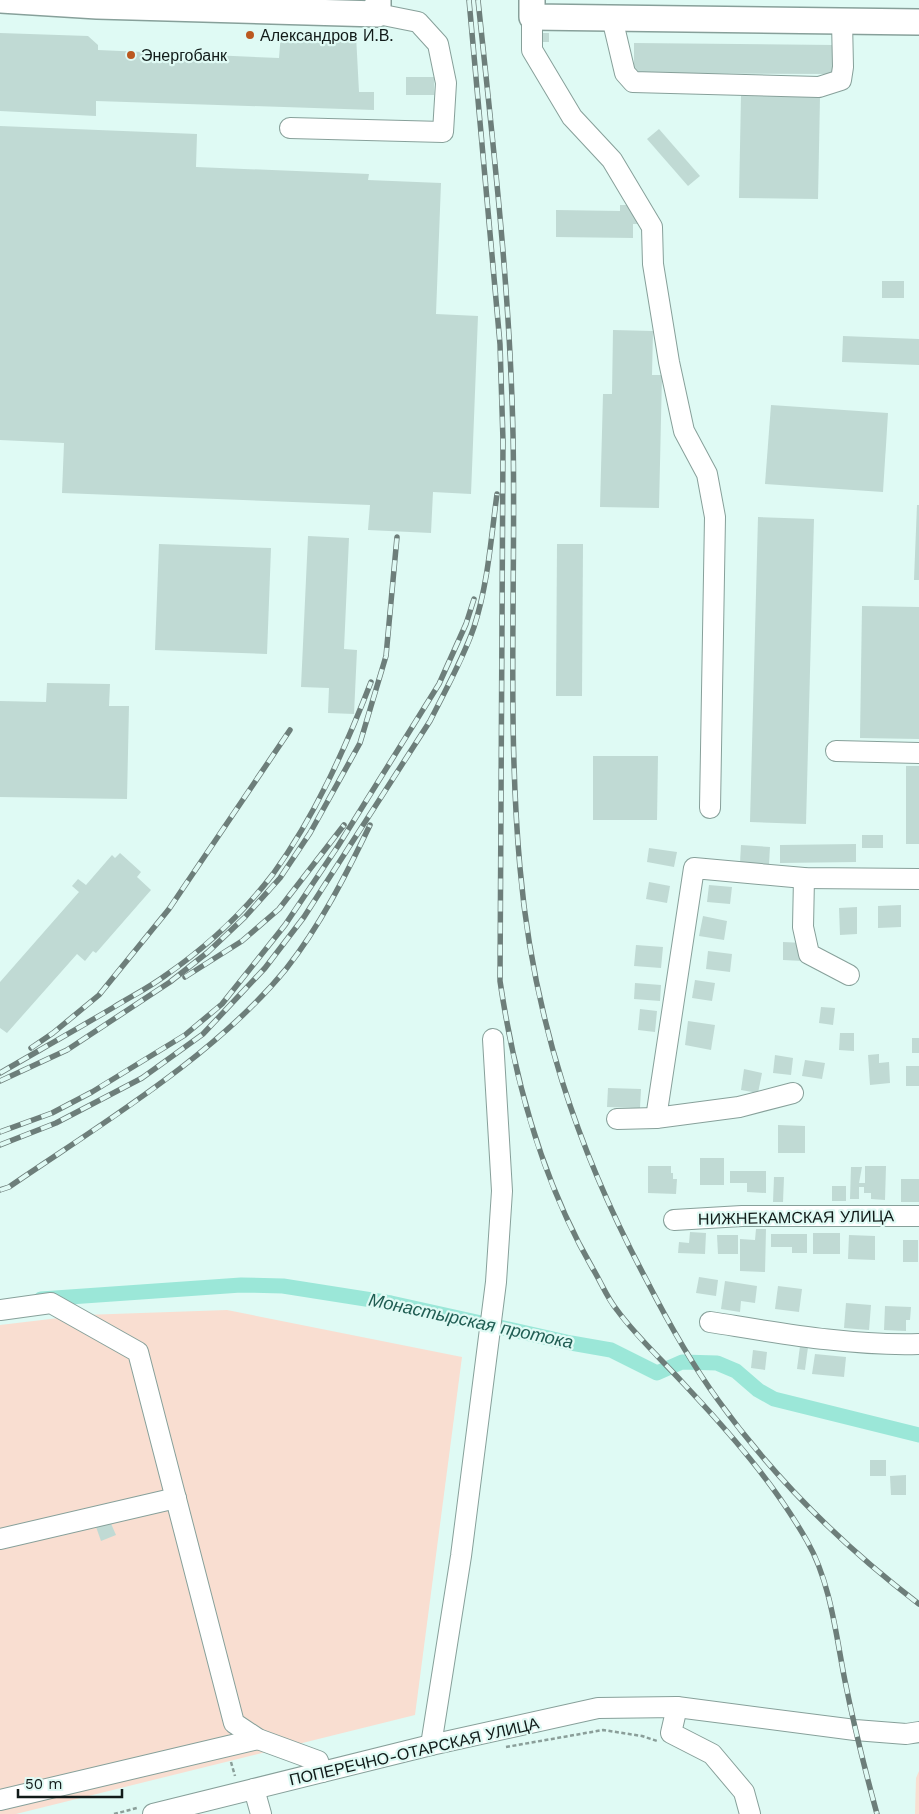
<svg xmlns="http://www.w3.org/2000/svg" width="919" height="1814" font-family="'Work Sans',sans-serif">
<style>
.green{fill:#f9ded1}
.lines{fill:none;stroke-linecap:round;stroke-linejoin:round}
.canal{stroke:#9be7d8;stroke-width:15}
.building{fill:#c0dad4}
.minor-casing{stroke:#87a09a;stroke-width:22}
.major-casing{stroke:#87a09a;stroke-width:28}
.path{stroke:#8a9e99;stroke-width:2.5;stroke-dasharray:4 2.5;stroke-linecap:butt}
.minor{stroke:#fff;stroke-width:20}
.major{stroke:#fff;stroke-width:25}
.rail-casing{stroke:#6d7e7a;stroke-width:5.5}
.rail{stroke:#dffaf4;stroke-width:4;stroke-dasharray:11;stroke-linecap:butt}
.poi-dot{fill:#bb581f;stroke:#dffaf4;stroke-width:2}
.labels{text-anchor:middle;stroke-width:4.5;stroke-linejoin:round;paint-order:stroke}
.poi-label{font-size:16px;fill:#111b19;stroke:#dffaf4;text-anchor:start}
.street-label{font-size:16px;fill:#111b19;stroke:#dffaf4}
.water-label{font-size:18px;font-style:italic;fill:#205d53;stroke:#dffaf4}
</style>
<rect width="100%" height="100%" fill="#dffaf4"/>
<g class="green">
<polygon points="227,1310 462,1357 415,1715 16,1814 0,1814 0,1325 84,1315"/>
<polygon points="919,1771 919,1814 915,1814 916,1778"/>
</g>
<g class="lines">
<polyline class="canal" points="41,1299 241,1285 283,1286 391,1303 571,1343 611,1350 657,1373 682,1362 717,1363 736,1371 758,1390 774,1399 919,1435"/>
</g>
<g class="building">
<polygon points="0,33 88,36 98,45 98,50 279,58 281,33 356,35 359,92 374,92 374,110 96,101 96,116 0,111"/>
<rect x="538" y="33" width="11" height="9"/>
<polygon points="634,43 834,45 834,74 634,73"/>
<rect x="406" y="77" width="28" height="18"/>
<polygon points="741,96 820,97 818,199 739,198"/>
<polygon points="0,126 197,134 196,167 369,174 368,180 441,183 436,314 478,316 471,494 433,492 431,533 368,530 370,505 62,493 64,443 0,440"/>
<polygon points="659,129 700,176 688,186 647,139"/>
<polygon points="620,205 633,205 639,224 633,224 633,238 556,237 556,210 620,211"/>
<rect x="882" y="281" width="22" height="17"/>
<polygon points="613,330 653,331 652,375 662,375 659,508 600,507 603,394 612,394"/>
<polygon points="843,336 919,339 919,365 842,362"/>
<polygon points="771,405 888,413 883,492 765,484"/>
<polygon points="917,505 919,505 919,580 914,580"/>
<polygon points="758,517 814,519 806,824 750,822"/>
<polygon points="308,536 349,538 344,649 357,650 354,714 328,713 329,688 301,687"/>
<polygon points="159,544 271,548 267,654 155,650"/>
<polygon points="557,544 583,544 582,696 556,696"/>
<polygon points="862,606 919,607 919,739 860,738"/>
<polygon points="47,683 110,684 109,706 129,706 127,799 0,797 0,701 46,702"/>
<polygon points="593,756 658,756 657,820 593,820"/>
<rect x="906" y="766" width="13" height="78"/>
<rect x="862" y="835" width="21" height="13"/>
<polygon points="856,844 856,862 780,863 780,845"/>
<polygon points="741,845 770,847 769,864 740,863"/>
<polygon points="649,848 677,852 674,867 647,862"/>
<polygon points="120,853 141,872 137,877 151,890 96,953 93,951 85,961 77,954 7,1033 0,1028 0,982 79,892 72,886 78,879 86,885 112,855 115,858"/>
<polygon points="649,882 670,886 667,903 646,899"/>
<polygon points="709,885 732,887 730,904 707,902"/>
<polygon points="901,905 901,927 878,928 878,906"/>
<polygon points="857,907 857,934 840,935 839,908"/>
<polygon points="703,916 727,921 724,940 699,936"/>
<polygon points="783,942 804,943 803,961 783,960"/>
<polygon points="636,945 663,947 661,968 634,966"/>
<polygon points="708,951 732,954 730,972 706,969"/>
<polygon points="695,980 715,983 712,1001 692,998"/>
<polygon points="635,983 661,985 660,1001 634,999"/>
<polygon points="821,1007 835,1008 833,1025 819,1023"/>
<polygon points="640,1009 657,1011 655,1032 638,1030"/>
<polygon points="688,1021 715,1025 711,1050 685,1045"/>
<polygon points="840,1033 854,1033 854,1051 839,1050"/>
<rect x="912" y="1038" width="7" height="15"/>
<polygon points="879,1054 879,1063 889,1062 890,1083 870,1085 868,1055"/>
<polygon points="775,1055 793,1058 791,1075 773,1073"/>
<polygon points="805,1060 825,1063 822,1079 802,1076"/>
<rect x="906" y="1066" width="13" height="20"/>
<polygon points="744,1069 762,1073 758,1093 741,1090"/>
<polygon points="608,1088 641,1089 640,1108 607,1107"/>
<polygon points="778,1125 805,1126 805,1153 778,1153"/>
<rect x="700" y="1158" width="24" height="27"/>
<polygon points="648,1166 671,1166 671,1173 673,1173 673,1179 677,1179 676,1194 648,1193"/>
<polygon points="865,1166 886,1166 885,1200 871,1199 871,1193 864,1193 864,1187 859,1187 859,1199 850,1199 851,1167 862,1167 859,1183 865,1183"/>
<polygon points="730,1171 766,1171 766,1193 747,1192 747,1183 730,1183"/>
<polygon points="774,1177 784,1177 783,1202 773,1202"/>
<rect x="901" y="1179" width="18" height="23"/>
<rect x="832" y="1186" width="14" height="15"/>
<polygon points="756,1229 766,1229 765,1272 740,1271 740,1239 755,1240"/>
<polygon points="690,1232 706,1233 705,1254 678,1253 679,1242 689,1243"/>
<rect x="813" y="1233" width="27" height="21"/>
<polygon points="771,1234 807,1234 807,1253 792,1253 792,1247 771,1247"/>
<polygon points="717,1235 738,1235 738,1254 718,1254"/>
<polygon points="849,1235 875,1236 875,1260 848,1259"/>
<rect x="903" y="1240" width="15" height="22"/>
<polygon points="699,1277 718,1280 716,1296 696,1293"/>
<polygon points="725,1281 757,1286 755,1303 741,1301 740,1312 721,1309"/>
<polygon points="778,1286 802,1289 799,1312 775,1309"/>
<polygon points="846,1303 871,1305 869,1330 844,1328"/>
<polygon points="885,1306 911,1307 910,1320 906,1320 906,1331 884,1330"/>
<polygon points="800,1346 808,1347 805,1370 797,1369"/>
<polygon points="753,1350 767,1352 765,1370 751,1368"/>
<polygon points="815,1354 846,1357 844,1377 812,1374"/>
<rect x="870" y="1460" width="16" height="16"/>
<polygon points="906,1475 906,1495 891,1495 890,1476"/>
<polygon points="109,1519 116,1535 101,1541 95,1524"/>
</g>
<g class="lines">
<defs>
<g id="minor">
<polyline points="532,17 532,50 572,117 612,160 652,227 653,264 669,362 684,431 707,474 715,517 710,808"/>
<polyline points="612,18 625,73 633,82 819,87 841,80 843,67 842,21"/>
<polyline points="290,128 443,132 446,83 438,44 418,22 378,14"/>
<polyline points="836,751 919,753"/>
<polyline points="804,878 803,927 809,954 849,975"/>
<polyline points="656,1118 694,868 804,878 919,879"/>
<polyline points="617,1119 656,1118 739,1107 793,1093"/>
<polyline points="674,1220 742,1216 919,1216"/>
<polyline points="0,1310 51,1303 138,1352 234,1723 258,1739 318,1761 322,1772"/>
<path d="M 710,1322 C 780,1333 849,1346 919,1344"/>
<polyline points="0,1539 176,1498"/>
<polyline points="677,1707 671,1733 712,1754 744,1792 750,1814"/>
<polyline points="431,1745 461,1556 496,1282 502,1191 493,1039"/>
<polyline points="254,1789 261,1814"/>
<polyline points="0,1800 258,1739"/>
<polyline points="153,1814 431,1745 598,1708 677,1707 855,1730 906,1734 919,1732"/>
</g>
<g id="major">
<polyline points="0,0 97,6 378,14 378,0"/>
<polyline points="532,0 532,17 919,22"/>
</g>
</defs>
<use href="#minor" class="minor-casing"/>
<use href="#major" class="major-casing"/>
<g class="path">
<polyline points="506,1747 603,1730 642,1736 657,1741"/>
<polyline points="231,1762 235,1776"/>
<polyline points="114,1814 137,1808"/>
</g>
<use href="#minor" class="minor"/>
<use href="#major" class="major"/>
<defs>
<g id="rail">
<path d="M 469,0 L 500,344 L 503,441 L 500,981 C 515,1082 542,1181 593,1269 C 601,1282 607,1298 617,1310 C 636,1336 661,1359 683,1383 C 729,1432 774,1483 807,1541 C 831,1583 836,1636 845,1681 C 854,1726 865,1770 877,1814"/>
<path d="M 478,0 C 493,144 510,289 513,434 C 516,578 507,724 520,868 C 533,1017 577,1150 647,1281 C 668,1322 691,1363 718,1400 C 774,1478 843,1546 919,1604"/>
<polyline points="185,977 242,941 279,909 344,825"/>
<polyline points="31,1048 53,1033 99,995 169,909 290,730"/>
<path d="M 0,1073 C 38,1051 77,1029 114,1007 C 132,996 150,987 166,975 C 205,948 244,912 273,874 C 315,816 345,749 371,682"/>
<polyline points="0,1081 67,1050 170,982 208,952 245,917 280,878 310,833 360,743 386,656 397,537"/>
<polyline points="0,1132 52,1113 92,1092 185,1035 222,1004 285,925 338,846 439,684 466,624 474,599"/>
<path d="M 0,1145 L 56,1123 L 142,1078 L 203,1034 L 265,968 L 304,917 L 430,721 C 445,691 463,659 474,627 C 488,584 491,538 497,494"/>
<path d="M 0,1190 L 9,1187 C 101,1124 215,1056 286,969 C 320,926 346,875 370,825"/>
</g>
</defs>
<use href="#rail" class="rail-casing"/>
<use href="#rail" class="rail"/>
</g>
<g class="poi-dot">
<circle cx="250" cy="35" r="5"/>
<circle cx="131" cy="55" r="5"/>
</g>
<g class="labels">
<g class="poi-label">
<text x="260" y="41">Александров И.В.</text>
<text x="141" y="61">Энергобанк</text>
</g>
<g class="street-label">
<text transform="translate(796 1217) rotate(-1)" y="6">НИЖНЕКАМСКАЯ УЛИЦА</text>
<text transform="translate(414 1751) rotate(-13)" y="6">ПОПЕРЕЧНО-ОТАРСКАЯ УЛИЦА</text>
</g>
<g class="water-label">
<text transform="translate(471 1321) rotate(12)" y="6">Монастырская протока</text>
</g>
</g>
<path d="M18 1789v8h104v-8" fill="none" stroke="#111b19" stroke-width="2.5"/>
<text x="25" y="1789" font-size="15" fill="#111b19" stroke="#dffaf4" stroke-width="4" paint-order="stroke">50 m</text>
</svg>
